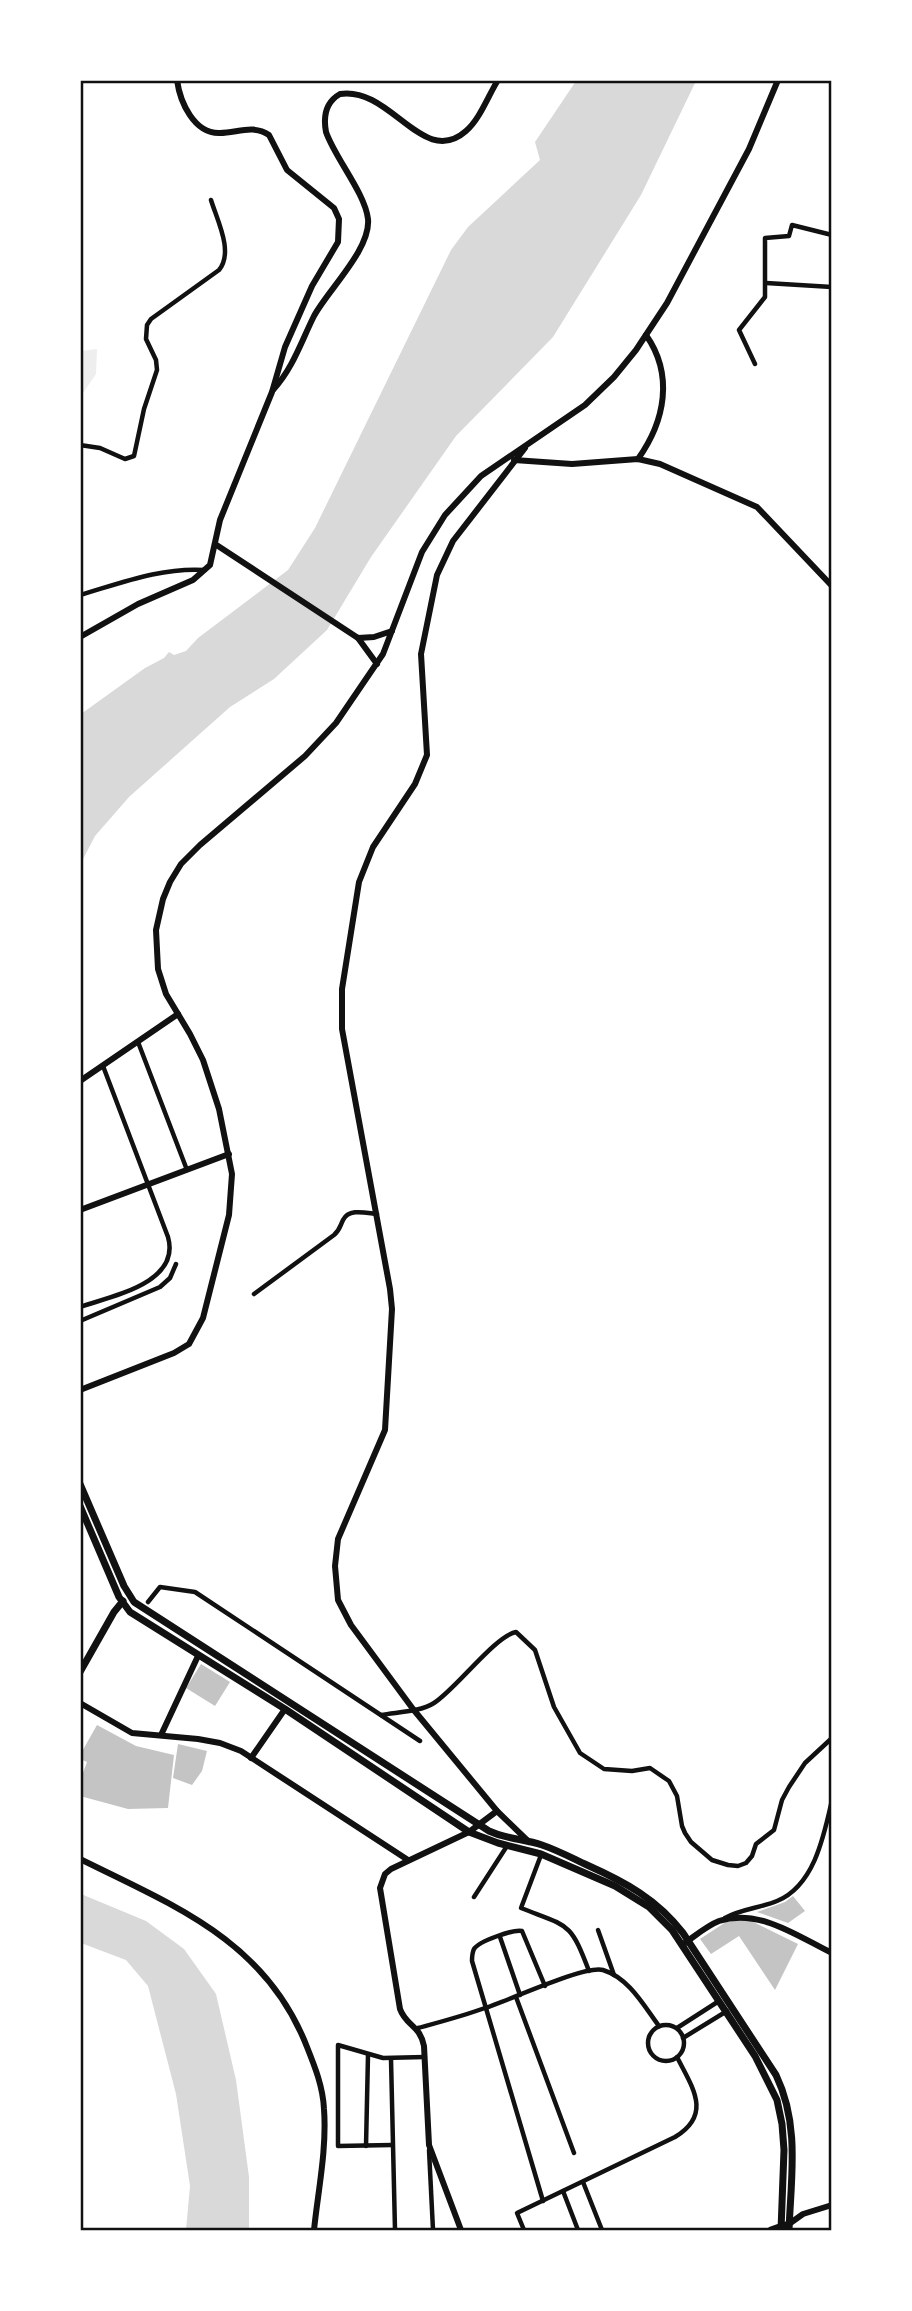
<svg xmlns="http://www.w3.org/2000/svg" width="912" height="2311" font-family="'Libre Baskerville',serif">
<style>
.green{fill:#eee}
.water{fill:#d9d9d9}
.building{fill:#c4c4c4}
.lines{fill:none;stroke-linecap:round;stroke-linejoin:round}
.minor{stroke:#111;stroke-width:4.5}
.tertiary{stroke:#111;stroke-width:6}
.secondary{stroke:#111;stroke-width:7}
.neatline{fill:none;stroke:#111;stroke-width:2.5}
</style>
<rect width="100%" height="100%" fill="#fff"/>
<polygon class="green" points="97,349 96,374 81,396 81,351"/>
<g class="water">
<polygon points="576,81 696,81 641,195 553,337 456,436 371,557 327,630 274,679 230,707 129,797 95,836 81,863 81,714 145,668 164,658 169,652 174,655 186,651 198,638 288,570 315,528 451,250 468,227 540,160 535,142"/>
<polygon points="81,1894 146,1921 184,1949 216,1994 236,2080 249,2177 249,2230 186,2230 190,2186 176,2094 148,1986 126,1960 81,1943"/>
</g>
<g class="building">
<polygon points="201,1664 230,1682 215,1706 186,1688"/>
<polygon points="97,1725 136,1746 174,1755 168,1808 128,1809 80,1796 80,1781 87,1762 80,1759 80,1755"/>
<polygon points="178,1744 207,1751 202,1771 192,1785 173,1778"/>
<polygon points="793,1896 805,1911 788,1923 757,1912 785,1902"/>
<polygon points="747,1919 798,1944 775,1990 739,1936 711,1954 700,1939 726,1922"/>
</g>
<g class="lines">
<g class="minor">
<polyline points="766,283 832,287"/>
<polyline points="755,364 739,330 765,297 765,238 789,236 792,225 832,235"/>
<path d="M 80,445 L 100,448 L 125,459 L 134,456 L 144,409 L 157,370 L 156,360 L 146,339 L 147,325 L 151,319 L 219,270 C 234,252 217,220 211,200"/>
<path d="M 80,595 C 121,583 162,567 205,570"/>
<polyline points="138,1042 187,1170"/>
<path d="M 254,1294 L 334,1235 C 340,1230 340,1226 343,1220 C 349,1208 366,1213 377,1214"/>
<path d="M 80,1307 C 112,1296 181,1283 168,1237 L 103,1066"/>
<polyline points="80,1321 160,1287 170,1278 176,1264"/>
<polyline points="148,1602 160,1587 195,1592 420,1741"/>
<path d="M 381,1715 C 397,1712 420,1712 434,1703 C 456,1689 495,1636 516,1632 L 535,1650 L 554,1707 L 580,1753 L 604,1769 L 632,1771 L 650,1768 L 669,1781 L 677,1796 L 682,1826 L 685,1833 L 691,1842 L 712,1860 L 728,1865 L 738,1866 L 746,1863 L 752,1856 L 756,1844 L 774,1830 L 782,1800 L 789,1787 L 805,1763 L 832,1738"/>
<path d="M 541,1855 L 521,1908 C 569,1927 570,1921 589,1971"/>
<polyline points="474,1897 507,1846"/>
<path d="M 725,1918 C 741,1909 760,1908 777,1901 C 814,1886 824,1836 832,1800"/>
<polyline points="598,1930 614,1975"/>
<polyline points="500,1937 520,1995"/>
<polyline points="516,1997 574,2153"/>
<circle cx="666" cy="2043" r="18"/>
<path d="M 418,2028 C 440,2022 463,2016 485,2008 C 508,2001 584,1965 603,1970 C 629,1978 644,2006 659,2026"/>
<polyline points="677,2028 719,2001"/>
<polyline points="683,2038 727,2011"/>
<polyline points="391,2059 395,2230"/>
<polyline points="392,2145 338,2146 338,2045 383,2058 425,2057"/>
<polyline points="366,2146 368,2055"/>
<polyline points="429,2150 433,2230"/>
<polyline points="583,2182 602,2230"/>
<polyline points="563,2191 578,2230"/>
<path d="M 543,2201 L 472,1961 C 472,1956 472,1953 474,1949 C 479,1941 514,1929 522,1931 L 545,1986"/>
<path d="M 524,2230 L 517,2213 L 675,2137 C 713,2114 692,2087 677,2057"/>
</g>
<g class="tertiary">
<polyline points="80,121 80,138"/>
<path d="M 273,390 C 293,368 301,342 314,316 C 328,290 371,249 368,219 C 365,193 335,158 326,132 C 323,116 326,102 340,94 C 391,86 423,169 466,131 C 480,119 488,96 498,80"/>
<polyline points="525,448 453,541 437,575 421,654 427,755 415,784 373,847 359,882 342,989 342,1029 390,1289 392,1309 385,1430 338,1539 335,1566 338,1600 351,1625 413,1709 497,1811 529,1842"/>
<path d="M 638,459 C 665,421 674,375 646,335"/>
<polyline points="514,460 572,464 638,459 660,464 757,507 832,586"/>
<polyline points="215,544 358,638 374,637 392,631"/>
<path d="M 80,637 L 138,604 L 193,580 L 210,565 L 220,520 L 272,392 L 285,347 L 312,286 L 338,242 L 339,219 L 334,208 L 287,170 L 269,135 C 253,124 237,133 220,133 C 194,134 180,102 177,80"/>
<polyline points="358,638 377,664"/>
<polyline points="80,1081 178,1014"/>
<polyline points="80,1210 229,1154"/>
<polyline points="80,1390 174,1353 189,1344 203,1318 229,1215 232,1174 219,1109 203,1060 190,1034 166,994 158,969 156,930 163,899 170,882 181,864 200,845 305,756 336,723 383,654 422,552 445,515 481,476 585,405 614,377 636,350 667,303 749,149 778,80"/>
<polyline points="80,1703 132,1733 198,1739 220,1743 241,1751 408,1860"/>
<polyline points="161,1735 198,1656"/>
<polyline points="251,1758 285,1709"/>
<path d="M 80,1859 C 175,1906 266,1941 307,2047 C 315,2067 323,2087 324,2109 C 327,2149 318,2191 314,2230"/>
<path d="M 682,1945 C 694,1937 706,1926 719,1921 C 759,1908 797,1936 832,1953"/>
<polyline points="789,2224 803,2214 832,2205"/>
<path d="M 461,2230 L 429,2145 L 424,2046 C 420,2025 406,2026 400,2009 L 380,1888 L 385,1874 L 391,1869 L 469,1832 L 497,1811"/>
</g>
<g class="secondary">
<path d="M 80,1484 L 124,1586 L 134,1602 L 489,1831 C 506,1839 524,1839 542,1845 C 557,1850 572,1858 587,1865 C 625,1882 657,1899 683,1933 L 776,2075 C 800,2125 791,2177 789,2230"/>
<polyline points="80,1506 119,1597 130,1612 285,1709 469,1832 498,1843 541,1854 615,1886 649,1907 672,1930 755,2056 777,2100 782,2124 784,2150 781,2230"/>
<polyline points="80,1672 114,1612 123,1601"/>
<polyline points="771,2230 785,2225"/>
</g>
</g>
<rect width="912" height="2311" fill="none" stroke="#ffffff" stroke-width="164"/>
<rect x="82" y="82" width="748" height="2147" class="neatline"/>
</svg>
